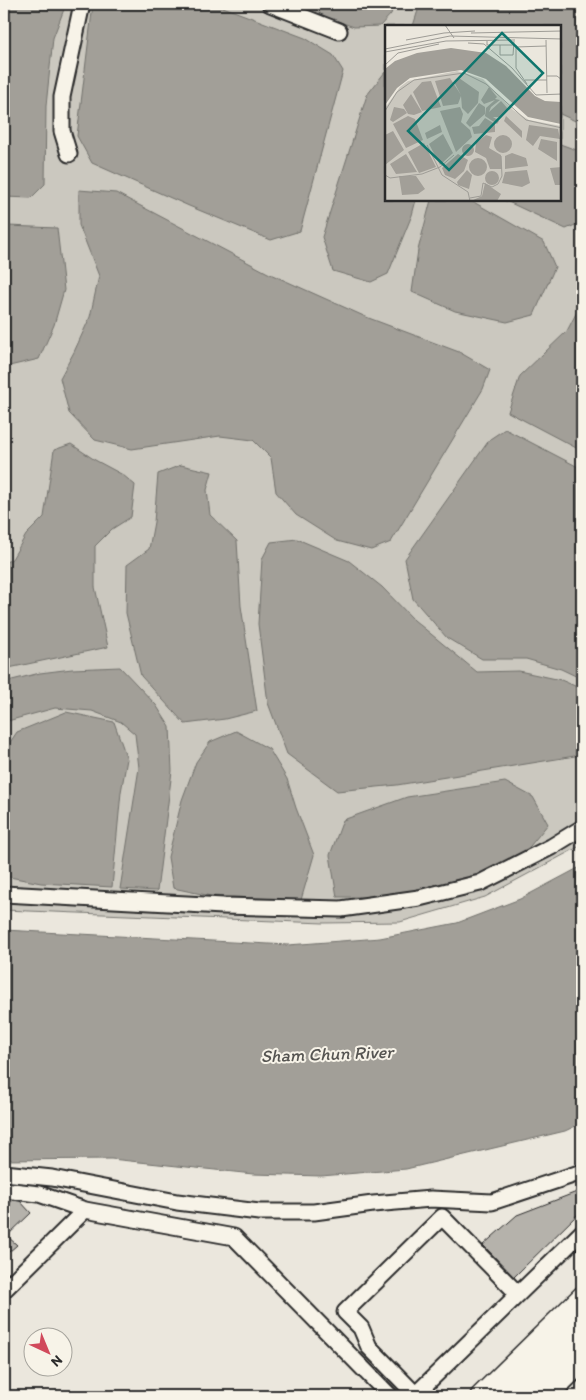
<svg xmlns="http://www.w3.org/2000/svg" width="586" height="1400" font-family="Itim,sans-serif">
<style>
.green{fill:#cbc8bf;stroke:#7b7a75;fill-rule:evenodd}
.water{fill:#a29f98;stroke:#72716c}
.building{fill:#b5b2ab;stroke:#2b2b2b}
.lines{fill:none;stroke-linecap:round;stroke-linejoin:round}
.minor-casing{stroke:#2b2b2b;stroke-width:19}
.major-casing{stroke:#2b2b2b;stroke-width:22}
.highway-casing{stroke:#2b2b2b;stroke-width:26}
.minor{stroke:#f7f3e8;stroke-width:15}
.major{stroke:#f7f3e8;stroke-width:19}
.highway{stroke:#f7f3e8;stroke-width:22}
.labels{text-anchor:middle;stroke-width:4;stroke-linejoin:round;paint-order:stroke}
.water-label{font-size:18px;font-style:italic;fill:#555451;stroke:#f7f3e8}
.inset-road{fill:none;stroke:#9e9c96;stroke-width:1}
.view{fill:#0f766e;fill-opacity:0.15;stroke:#0f766e;stroke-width:2.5}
.inset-edge{fill:none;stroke:#2b2b2b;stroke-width:2.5}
</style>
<rect width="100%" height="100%" fill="#ebe7dd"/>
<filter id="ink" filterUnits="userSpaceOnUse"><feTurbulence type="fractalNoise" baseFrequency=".02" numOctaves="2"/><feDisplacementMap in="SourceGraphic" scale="10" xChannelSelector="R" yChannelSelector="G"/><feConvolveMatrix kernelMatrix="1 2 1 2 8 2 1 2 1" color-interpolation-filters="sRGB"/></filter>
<g filter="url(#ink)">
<path class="green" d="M 4,4 L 582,4 L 582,845 L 485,897 L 400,922 L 323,923 L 4,910 ZM 386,26 L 560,26 L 560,200 L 386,200 Z"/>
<g class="water">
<polygon points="4,4 66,4 53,38 46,106 45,184 31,198 4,197"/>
<polygon points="93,4 215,4 305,38 333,55 343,71 300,231 271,240 189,206 92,163 77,136"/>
<polygon points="290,4 394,4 391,14 380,26 354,27"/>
<polygon points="420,4 582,4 582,124 560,114 560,26 413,26"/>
<polygon points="385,72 386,200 416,200 412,215 388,274 371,282 333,271 322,237 367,95"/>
<polygon points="560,144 582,152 582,222 566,229 504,200 560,200"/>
<polygon points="79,190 116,193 268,273 366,317 459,352 490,370 483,389 391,542 371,550 337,541 296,515 276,492 271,458 253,440 220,436 132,449 95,440 69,413 60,378 74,352 90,317 99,276 79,225"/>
<polygon points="431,200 470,200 544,242 555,267 534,315 507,322 455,311 412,292 418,250"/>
<polygon points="8,226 57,228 64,290 54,325 39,359 5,367 4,366 4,227"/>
<polygon points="582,302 582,451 508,412 520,376 567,331"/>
<polygon points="505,429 582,469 582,679 561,669 526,659 482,659 447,638 413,599 405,559 490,439"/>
<polygon points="71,444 95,460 123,475 135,485 131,517 112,529 95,546 95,587 108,647 4,669 4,563 12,559 26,535 44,517 54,450"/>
<polygon points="181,465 212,472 207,490 210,515 237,541 241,606 257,711 225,719 185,724 141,676 126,613 127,565 149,549 154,522 158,474"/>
<polygon points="297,539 349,561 382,587 414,620 477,672 519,671 561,680 582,689 582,752 581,755 397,785 337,791 287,754 268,703 258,624 262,559 271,542"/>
<polygon points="120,667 156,705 170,727 172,771 157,891 120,889 139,768 135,734 121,722 92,711 55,708 4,722 4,682 40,673 72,669"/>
<polygon points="66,712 114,722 127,759 121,792 112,887 41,883 4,876 4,751 17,732"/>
<polygon points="236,731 269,749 287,779 296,808 314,855 301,900 211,896 173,888 168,857 182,800 196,762 210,742"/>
<polygon points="505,782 533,797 548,824 526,851 476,877 384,897 337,897 330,855 343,820 407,797"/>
<polygon points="582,866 582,1123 565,1131 406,1169 321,1176 253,1174 111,1159 4,1160 4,930 288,945 380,938 457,923 520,899"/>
</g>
<g class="building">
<polygon points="582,1190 582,1210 514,1277 483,1245 517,1215"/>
<polygon points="13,1200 20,1201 31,1213 7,1236 17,1245 9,1252 4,1247 4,1209"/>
</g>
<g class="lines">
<defs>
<g id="minor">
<polyline points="270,4 339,31"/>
<polyline points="69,154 62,131 62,97 82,4"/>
<polyline points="4,894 223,906 341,909 419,898 480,883 551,847 582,828"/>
<polyline points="4,1173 52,1178 177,1202 259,1212 314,1212 373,1204 431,1199 492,1202 582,1172"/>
<polyline points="4,1190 39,1194 85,1210 234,1237 390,1396"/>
<polyline points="4,1290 85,1210"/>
<polyline points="416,1394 582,1232"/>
<polyline points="417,1396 369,1347 361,1328 345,1312 442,1217 518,1294"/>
</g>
<polyline id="major" points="480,1396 582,1296"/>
<g id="highway">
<polyline points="521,1391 582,1337"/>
<polyline points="497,1396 582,1313"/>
<polyline points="545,1396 582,1360"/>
</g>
</defs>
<use href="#minor" class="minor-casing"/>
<use href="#major" class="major-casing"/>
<use href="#highway" class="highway-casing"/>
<use href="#minor" class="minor"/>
<use href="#major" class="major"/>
<use href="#highway" class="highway"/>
</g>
</g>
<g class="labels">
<g class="water-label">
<text transform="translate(327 1054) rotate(-2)" y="6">Sham Chun River</text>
</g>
</g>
<g transform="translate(385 25)">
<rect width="176" height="176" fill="#ebe7dd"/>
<path d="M 72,46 L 98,54 L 128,85 L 144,95 L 176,101 L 176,176 L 0,176 L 0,83 L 15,62 L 23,56 Z" fill="#cbc8bf"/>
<path d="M 66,23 L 101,28 L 121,41 L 150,71 L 160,76 L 176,77 L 176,99 L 143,92 L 101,54 L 76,45 L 25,53 L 12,63 L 0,80 L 0,44 L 10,36 L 32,28 ZM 65,53 L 76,70 L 69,57 L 74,53 L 94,67 L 93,78 L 83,89 L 77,83 L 76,71 L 73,79 L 58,81 L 50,56 ZM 46,56 L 56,82 L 37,86 L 28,67 L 37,57 ZM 104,62 L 112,72 L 110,74 L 115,75 L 106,82 L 104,87 L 116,76 L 123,84 L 116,92 L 108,92 L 114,96 L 112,99 L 100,91 L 101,83 L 110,75 L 99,79 L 96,75 ZM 26,69 L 37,87 L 29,90 L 23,89 L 18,80 ZM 94,78 L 100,82 L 100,89 L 85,102 L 81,98 ZM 9,82 L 19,84 L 22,88 L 8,97 L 5,95 ZM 75,82 L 78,89 L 76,97 L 85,105 L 87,112 L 71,127 L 55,86 ZM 23,91 L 30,94 L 38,115 L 21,123 L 8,99 ZM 121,91 L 137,106 L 137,113 L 119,96 ZM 100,93 L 110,99 L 110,107 L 89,109 L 87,102 L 94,101 ZM 55,100 L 57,107 L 42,114 L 40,108 ZM 144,100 L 173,104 L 175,114 L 155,111 L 148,121 L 141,115 ZM 8,106 L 19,125 L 0,140 L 0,110 ZM 58,109 L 68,128 L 55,140 L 44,119 ZM109 119a9 9 0 1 1 18 0a9 9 0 1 1-18 0ZM 101,110 L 107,112 L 104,123 L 116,130 L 117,144 L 105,144 L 101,133 L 90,127 L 91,118 ZM 156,114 L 172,117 L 172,136 L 153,124 ZM 39,118 L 51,142 L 34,148 L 23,127 ZM77 125a6 6 0 1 1 12 0a6 6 0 1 1-12 0ZM 127,128 L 141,133 L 143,141 L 120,144 L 120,131 ZM 21,129 L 32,147 L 11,149 L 5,139 ZM 73,129 L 83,135 L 79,146 L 70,154 L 60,150 L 57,143 ZM84 142a9 9 0 1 1 18 0a9 9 0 1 1-18 0ZM 177,142 L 176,160 L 170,160 L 165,143 ZM 82,145 L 87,150 L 84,164 L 73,160 L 72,157 ZM 142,145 L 145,158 L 137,162 L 117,158 L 120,147 ZM100 153a7 7 0 1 1 14 0a7 7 0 1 1-14 0ZM 14,151 L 31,151 L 40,164 L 33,169 L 17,170 ZM 100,158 L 116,169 L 112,176 L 86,176 L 97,171 Z" fill="#a29f98"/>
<path class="inset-road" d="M 60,0 L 69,13M 86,8 L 177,6M 21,15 L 59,8 L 90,6M 161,15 L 162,68M 102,16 L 102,20 L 129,20M 83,18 L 99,19 L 127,43 L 151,70 L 177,69M 115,20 L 115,30 L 128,30 L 129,16M 131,20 L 131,43 L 142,59M 131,22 L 161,21M 0,24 L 65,11 L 177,14M 0,27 L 61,16 L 130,15M 0,40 L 13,28 L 54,19M 162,51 L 172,51 L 177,55M 140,55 L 162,55M 0,86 L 12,67 L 29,55 L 79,48 L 101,59 L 141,95 L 177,103M 42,120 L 57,150 L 83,167 L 85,176M 0,150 L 5,153 L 37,149 L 55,142 L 69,130M 85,173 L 96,171 L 98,158 L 107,162 L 113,159 L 117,151 L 116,131"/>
<path class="view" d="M 117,8 L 158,48 L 64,145 L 23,106 Z"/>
<rect width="176" height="176" class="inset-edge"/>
</g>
<rect width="586" height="1400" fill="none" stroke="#f7f3e8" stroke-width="20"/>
<rect x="10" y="10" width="566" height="1380" fill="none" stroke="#2b2b2b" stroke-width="2" filter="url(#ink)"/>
<g transform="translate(48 1352) rotate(136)"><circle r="24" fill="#f7f3e8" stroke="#a5a39c"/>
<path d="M0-4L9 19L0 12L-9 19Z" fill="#d1495b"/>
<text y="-8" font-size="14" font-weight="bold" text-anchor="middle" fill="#2b2b2b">N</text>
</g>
</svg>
